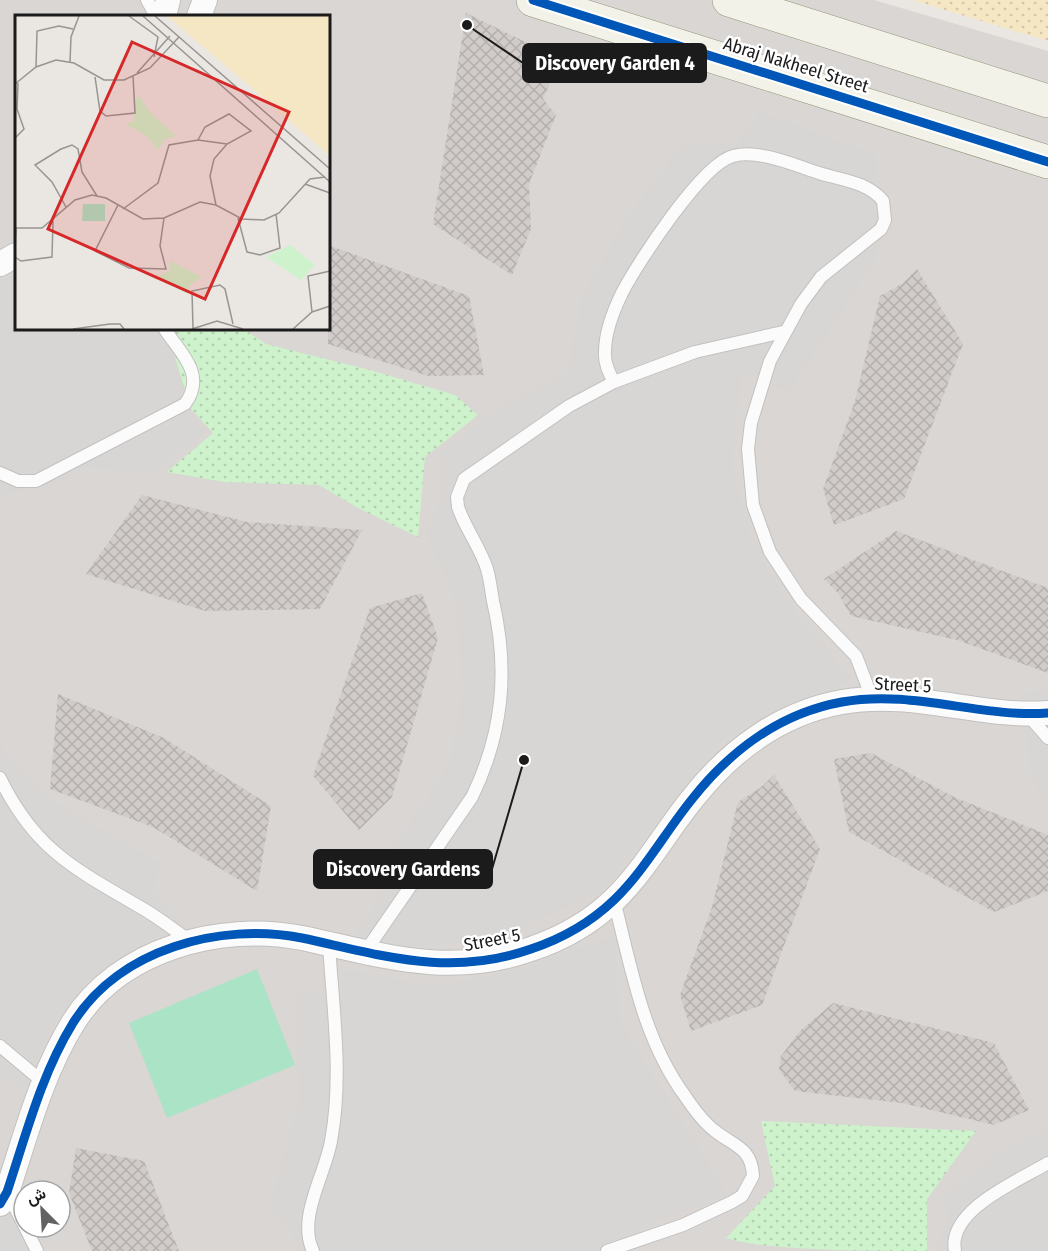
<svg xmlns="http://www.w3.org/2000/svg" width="1048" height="1251" font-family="'Fira Sans Condensed',Vazirmatn,sans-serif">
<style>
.residential{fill:#d9d6d4;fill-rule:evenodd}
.religious{fill:#d8d6d4}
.sand{fill:url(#sand-dots)}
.park{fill:url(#park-dots)}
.pitch{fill:#abe3c6}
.building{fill:url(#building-cross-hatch)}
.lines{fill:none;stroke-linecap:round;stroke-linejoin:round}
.lane-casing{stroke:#c2c1bf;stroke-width:14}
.street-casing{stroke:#c2c1bf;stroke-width:26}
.secondary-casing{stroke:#94927a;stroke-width:34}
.lane{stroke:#fcfbfb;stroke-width:12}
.street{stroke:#fcfbfb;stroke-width:24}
.secondary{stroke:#f2f2e8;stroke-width:33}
.cycleway-casing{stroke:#fff;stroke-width:13}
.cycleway{stroke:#0057b8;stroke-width:9}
.labels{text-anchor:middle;stroke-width:5;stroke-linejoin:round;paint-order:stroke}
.street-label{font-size:18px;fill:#1b1b1b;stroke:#fff}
.inset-road{fill:none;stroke:#979592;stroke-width:1.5}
.view{fill:#d62828;fill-opacity:0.15;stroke:#d62828;stroke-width:3}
.inset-edge{fill:none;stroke:#1b1b1b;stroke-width:3}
.leader{fill:none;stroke:#1b1b1b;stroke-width:2}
.callout-dot{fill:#1b1b1b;stroke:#fff;stroke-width:2}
.callout{fill:#1b1b1b;stroke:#1b1b1b;stroke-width:2}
.callout-label{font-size:20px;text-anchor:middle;font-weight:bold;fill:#fff}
</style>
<defs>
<pattern id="sand-dots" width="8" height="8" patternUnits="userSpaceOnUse" patternTransform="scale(1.5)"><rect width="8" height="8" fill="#f6e7c4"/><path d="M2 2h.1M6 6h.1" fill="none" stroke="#d2c6a8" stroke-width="1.8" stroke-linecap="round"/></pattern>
<pattern id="park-dots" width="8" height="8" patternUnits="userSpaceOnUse" patternTransform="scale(1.5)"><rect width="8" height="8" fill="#cef2cb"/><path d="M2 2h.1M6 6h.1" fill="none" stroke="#b0cfae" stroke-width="1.8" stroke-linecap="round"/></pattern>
<pattern id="building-cross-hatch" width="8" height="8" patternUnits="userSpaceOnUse" patternTransform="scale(1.5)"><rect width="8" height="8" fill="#d1ccc9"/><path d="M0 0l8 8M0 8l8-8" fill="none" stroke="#b3afac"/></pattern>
</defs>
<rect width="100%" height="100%" fill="#eae6e2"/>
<path class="residential" d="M 0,0 L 874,0 L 1048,51 L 1048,1251 L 0,1251 ZM 16,16 L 328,16 L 328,328 L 16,328 ZM 24,1191 L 60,1191 L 60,1227 L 24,1227 Z"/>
<g class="religious">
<polygon points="760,112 876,155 878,256 789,392 742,371 732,466 748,533 783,597 851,679 723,738 599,893 493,939 405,948 355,935 391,880 374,854 396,845 450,763 463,691 456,601 426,535 441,499 439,454 502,406 567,373 582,298 628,215 685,142 737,143"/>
<polygon points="16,266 16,328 163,329 188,380 177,400 206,432 149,474 88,467 54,484 4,494 0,488 0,274"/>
<polygon points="1048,689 1048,802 1033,783 1020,694"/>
<polygon points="0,743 11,763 49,799 161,864 151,895 183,920 125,957 56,1019 22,1089 0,1074"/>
<polygon points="613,936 621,1024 727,1194 642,1226 625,1251 300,1251 291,1228 271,1208 299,1097 295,991 343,995 343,972 352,970 434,987 517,970"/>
<polygon points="1048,1129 1048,1251 937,1251 937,1244 950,1215 941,1199 995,1155"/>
<polygon points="9,1211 39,1251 0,1251 0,1222"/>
</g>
<polygon class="sand" points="912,0 1048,0 1048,41"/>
<g class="park">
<polygon points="167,329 244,329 266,344 370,370 455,395 478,415 425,457 418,537 358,508 319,485 224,482 167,472 213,433 190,408"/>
<path d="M 761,1121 L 976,1131 L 927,1199 L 927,1251 C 878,1251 765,1251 726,1238 L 775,1186 Z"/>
</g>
<polygon class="pitch" points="257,969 295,1065 167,1118 129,1023"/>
<g class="building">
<polygon points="466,13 560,59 543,99 556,115 529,184 531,229 512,275 433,224"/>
<polygon points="328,245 469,296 484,375 428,376 328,344"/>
<polygon points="917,269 963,344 904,499 834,525 823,489 855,401 880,296 903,283"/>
<polygon points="142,495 247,522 362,530 320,609 205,611 86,574"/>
<polygon points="896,531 1048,588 1048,673 957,640 851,616 838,593 824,579"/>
<polygon points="422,593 438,638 392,797 359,830 313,776 370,608"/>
<polygon points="58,694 164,738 271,806 257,891 153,827 50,789"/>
<polygon points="871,753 954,797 1048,835 1048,891 994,912 849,832 834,759"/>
<polygon points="774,775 820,849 762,1005 691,1031 680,995 712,907 738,802 760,788"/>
<polygon points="833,1003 994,1043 1029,1110 994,1125 902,1103 795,1091 779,1070 781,1056 800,1031"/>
<polygon points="76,1148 144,1161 179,1251 92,1251 69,1193"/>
</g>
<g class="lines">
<defs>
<g id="lane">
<polyline points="147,0 156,16"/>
<path d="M 614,382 C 609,373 604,363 605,352 C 605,332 614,309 623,291 C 639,261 702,164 733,156 C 760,149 796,166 822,174 C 843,180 869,183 883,201 L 885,220 L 881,229 L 821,277 L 801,304 L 770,361 L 751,423 L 748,449 L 753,505 L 770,552 L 801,599 L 856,656 L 872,698"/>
<path d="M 0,473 L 18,481 L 36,481 L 185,404 C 207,374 180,353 164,328"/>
<polyline points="1028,715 1048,738"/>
<path d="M 0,778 C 35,850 75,869 140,907 C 158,917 174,930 190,941"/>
<path d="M 365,952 L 472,797 C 503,733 509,670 493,601 C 491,590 490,579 487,569 C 480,547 465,528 458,507 L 457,497 L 464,479 L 569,406 L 614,382 L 695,352 L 783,332"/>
<polyline points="0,1046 43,1082"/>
<polyline points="7,1192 24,1225"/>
<polyline points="25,1227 37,1251"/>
<path d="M 313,1251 C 297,1218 325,1175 331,1141 C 343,1077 333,1009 329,945"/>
<path d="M 607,1251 L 683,1225 L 732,1202 L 742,1196 L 753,1176 C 752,1148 734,1146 715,1131 C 703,1122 693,1108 685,1096 C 643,1039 631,967 614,900"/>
<path d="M 955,1251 C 947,1210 1018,1181 1048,1163"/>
</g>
<g id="street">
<polyline points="164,16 168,0"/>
<polyline points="199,16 205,0"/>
<polyline points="0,264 16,255"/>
<path d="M 0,1204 L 7,1192 C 26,1135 41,1075 73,1023 C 119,949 220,922 302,938 C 382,955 449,978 531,949 C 561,939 591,922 614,900 C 645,870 666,831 693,798 C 731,750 781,713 842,702 C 912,689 979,718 1048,713"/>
</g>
<g id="secondary">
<polyline points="533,0 1048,162"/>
<polyline points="729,0 1048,101"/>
</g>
</defs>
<use href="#lane" class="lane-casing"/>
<use href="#street" class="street-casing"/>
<use href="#secondary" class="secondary-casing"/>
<use href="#lane" class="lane"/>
<use href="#street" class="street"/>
<use href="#secondary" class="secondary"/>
<defs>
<g id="cycleway">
<polyline points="533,0 1048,162"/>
<path d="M 0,1204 L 7,1192 C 26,1135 41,1075 73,1023 C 119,949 220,922 302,938 C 382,955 449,978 531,949 C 561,939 591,922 614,900 C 645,870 666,831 693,798 C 731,750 781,713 842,702 C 912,689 979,718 1048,713"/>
</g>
</defs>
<use href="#cycleway" class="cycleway-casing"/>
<use href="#cycleway" class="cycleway"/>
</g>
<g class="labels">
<g class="street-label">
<text transform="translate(796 65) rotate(17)" y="6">Abraj Nakheel Street</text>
<text transform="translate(903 685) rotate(3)" y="6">Street 5</text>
<text transform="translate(492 940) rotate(-11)" y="6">Street 5</text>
</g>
</g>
<g transform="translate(15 15)">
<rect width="315" height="315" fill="#eae6e2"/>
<path d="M 152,1 L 315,1 L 315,141 L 225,63 Z" fill="#f6e7c4"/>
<path d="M 120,82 L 125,82 L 134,96 L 161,121 L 150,124 L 143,135 L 132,121 L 110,109 L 119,106 ZM 275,230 L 300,250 L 286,265 L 251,242 ZM 156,246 L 187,262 L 176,269 L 171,279 L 143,261 L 154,256 Z" fill="#cef2cb"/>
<path d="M 68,189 L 90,189 L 90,206 L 67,206 Z" fill="#abe3c6"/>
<path class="inset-road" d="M 114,1 L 143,22 L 139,42M 128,1 L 315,167M 140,1 L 315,154M 55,47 L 56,22 L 64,1M 21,52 L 22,16 L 44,11 L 58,14M 122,58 L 155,21M 80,62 L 85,96 L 91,101 L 120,98 L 118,61M 0,69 L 21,52 L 41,45 L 59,48 L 89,65 L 109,65 L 135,53 L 164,22M 0,123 L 9,114 L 2,94 L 3,68M 183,125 L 190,112 L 214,99 L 236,116 L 212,129 L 199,144 L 195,161 L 201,190M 290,169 L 315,178M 103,190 L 80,236 L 114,253 L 151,254 L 145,231 L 149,203M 51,192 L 37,167 L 20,150 L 46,134 L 57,130 L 63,134 L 67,157 L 82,181M 108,194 L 143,168 L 154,130 L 183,125 L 212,129M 223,203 L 232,237 L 245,240 L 265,233 L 261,199M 0,213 L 27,213 L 60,185 L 77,180 L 91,183 L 128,204 L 149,203 L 185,187 L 201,190 L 227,204 L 249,205 L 264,198 L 295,164 L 310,162M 0,237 L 1,213M 0,242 L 6,246 L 37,242 L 38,206M 297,297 L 293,261 L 315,256M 178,313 L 177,276 L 205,270 L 210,274 L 218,309M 58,314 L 95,309 L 105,309 L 109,314M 177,314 L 202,306 L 228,314M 278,314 L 297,297 L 315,291"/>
<path class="view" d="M 117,27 L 274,97 L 190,284 L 33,214 Z"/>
<rect width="315" height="315" class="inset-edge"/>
</g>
<path class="leader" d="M467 25L523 63M524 760L492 869"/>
<g class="callout-dot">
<circle cx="467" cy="25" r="6"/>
<circle cx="524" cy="760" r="6"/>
</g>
<g class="callout">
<rect x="523" y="44" width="183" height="38" rx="6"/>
<rect x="314" y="850" width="178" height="38" rx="6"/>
</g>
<g class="callout-label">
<text x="615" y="70">Discovery Garden 4</text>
<text x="403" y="876">Discovery Gardens</text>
</g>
<g transform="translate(42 1209) rotate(336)"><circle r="28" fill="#ffffff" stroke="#a4a4a4" stroke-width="1.5"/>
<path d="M0-4.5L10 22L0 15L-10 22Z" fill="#636261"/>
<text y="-9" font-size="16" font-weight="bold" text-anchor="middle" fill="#1b1b1b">ش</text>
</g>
</svg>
